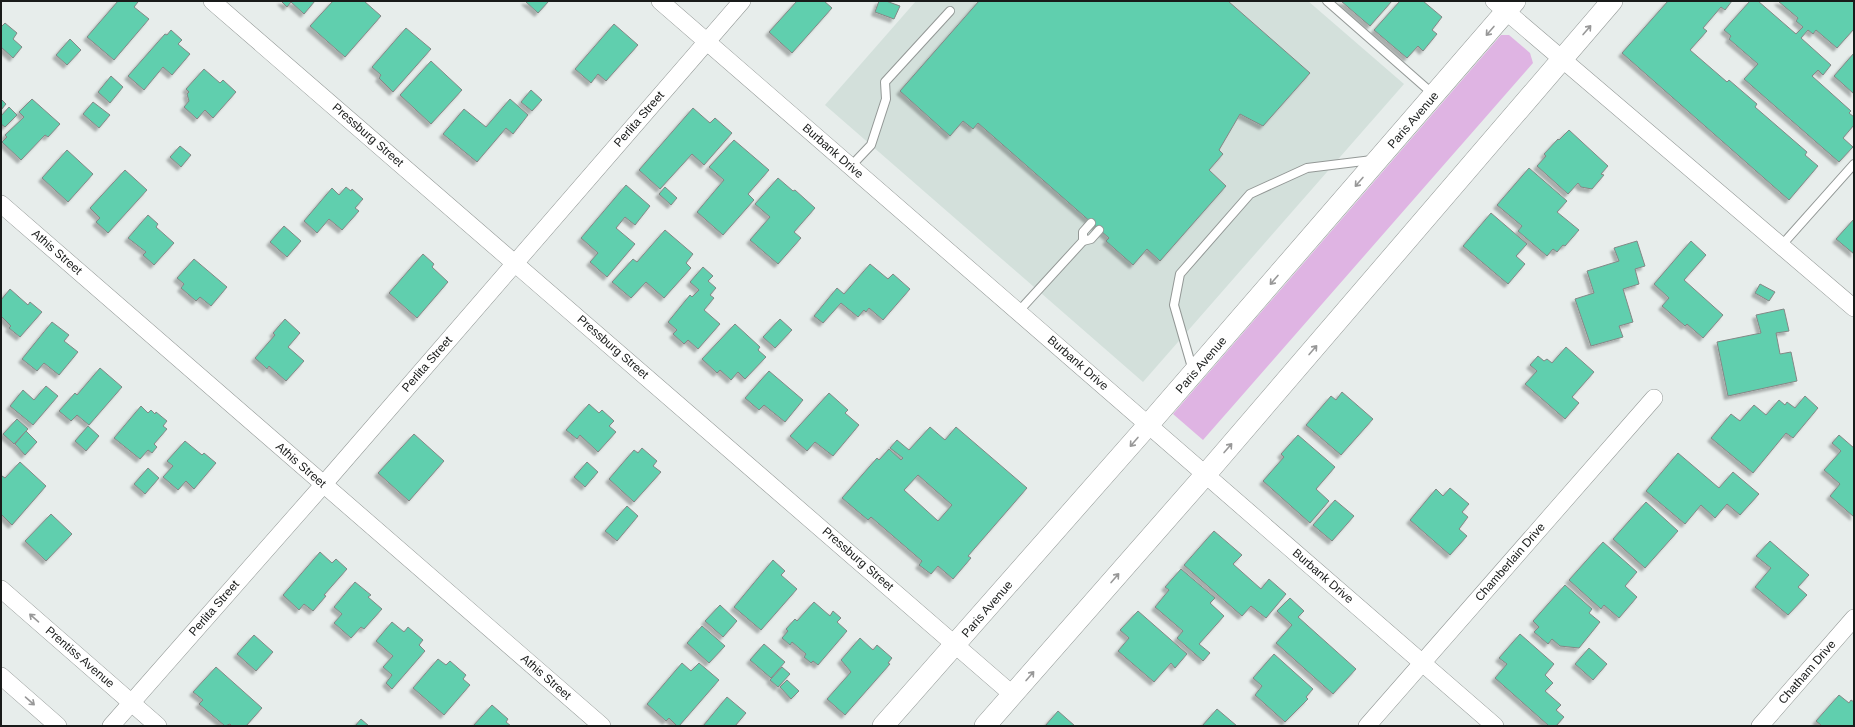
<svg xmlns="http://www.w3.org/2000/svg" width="1855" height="727" font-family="Helvetica,sans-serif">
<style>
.built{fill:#d3e0db}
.green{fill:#dfb4e3}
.building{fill:#60cfae;stroke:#838886;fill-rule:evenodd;filter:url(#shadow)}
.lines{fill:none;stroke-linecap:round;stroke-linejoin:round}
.service-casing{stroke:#939896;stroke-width:10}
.minor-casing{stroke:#939896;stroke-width:18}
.tertiary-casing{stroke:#939896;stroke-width:22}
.service{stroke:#fff;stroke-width:8}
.minor{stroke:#fff;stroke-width:17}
.tertiary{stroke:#fff;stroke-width:21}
.oneway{stroke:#989898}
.labels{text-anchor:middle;stroke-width:4;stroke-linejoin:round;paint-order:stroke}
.street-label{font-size:12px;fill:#191b1a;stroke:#fff}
</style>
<defs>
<filter id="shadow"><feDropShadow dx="-3.5" dy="3.5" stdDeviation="1" flood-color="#0004"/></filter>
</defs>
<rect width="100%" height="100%" fill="#e7edeb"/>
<polygon class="built" points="916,1 1308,1 1404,84 1143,382 825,105"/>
<polygon class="green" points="1501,35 1509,35 1530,53 1533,63 1203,440 1173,414"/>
<g class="building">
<polygon points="118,1 137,1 138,2 134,7 149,19 114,60 87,37"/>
<polygon points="281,1 315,1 304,14 291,2 287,7"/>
<polygon points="333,1 364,1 381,16 345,57 310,26"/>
<polygon points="525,1 549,1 538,13"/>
<polygon points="797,1 824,1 832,8 792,53 769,32"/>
<polygon points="879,1 886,1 900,6 894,19 875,12"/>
<polygon points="979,1 1228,1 1310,73 1263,126 1240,114 1219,150 1223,154 1209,170 1226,186 1160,261 1147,249 1133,265 1106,241 1109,238 978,123 973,129 963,121 950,136 900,91"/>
<polygon points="1341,1 1392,1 1370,26"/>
<polygon points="1400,1 1423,1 1442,17 1432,30 1437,34 1423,51 1418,46 1407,58 1374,30"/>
<polygon points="1668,1 1732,1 1725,10 1721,7 1703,28 1707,31 1690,50 1727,82 1729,80 1757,104 1755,107 1807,152 1805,155 1818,166 1789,200 1622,53"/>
<polygon points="1750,1 1758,1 1796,34 1803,27 1796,21 1798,18 1778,1 1854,1 1854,29 1837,48 1816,30 1813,34 1808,30 1801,38 1831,65 1823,75 1818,70 1812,76 1851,111 1849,113 1854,117 1854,125 1843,138 1853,147 1839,162 1744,79 1758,64 1729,39 1731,36 1724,30"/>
<polygon points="5,23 17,33 13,39 22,47 13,58 1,47 1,27"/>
<polygon points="614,24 638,45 606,81 598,74 591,83 575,69"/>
<polygon points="406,28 431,49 393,92 379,78 381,75 372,67"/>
<polygon points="171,30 182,40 178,44 190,54 172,75 163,67 144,90 128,76 165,34 167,35"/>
<polygon points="70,39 81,50 67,65 56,55"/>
<polygon points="1854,53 1854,94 1834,76"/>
<polygon points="431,61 462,90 431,124 400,95"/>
<polygon points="204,69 220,83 223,80 236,92 213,118 205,110 197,119 184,107 189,101 187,94 189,92 186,89"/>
<polygon points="111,76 123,87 110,103 98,92"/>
<polygon points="531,90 542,100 532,111 521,102"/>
<polygon points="1,99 6,104 1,110"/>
<polygon points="32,99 60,124 48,137 45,135 21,160 2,142 7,137 5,135 24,117 19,112"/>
<polygon points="510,99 528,115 513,134 506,128 477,162 443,134 464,109 486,127"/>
<polygon points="93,102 110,115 99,128 83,114"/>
<polygon points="9,107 17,115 5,127 1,124 1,116"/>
<polygon points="693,108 710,123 715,118 732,133 704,165 692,154 660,189 639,170"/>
<polygon points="1569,130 1608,166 1601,174 1604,175 1592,189 1581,187 1578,183 1568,194 1537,166 1546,156 1544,154 1558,139 1559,140"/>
<polygon points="734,140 769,170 748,194 754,200 723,235 697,212 724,180 709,167"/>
<polygon points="180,146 191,155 181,167 170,157"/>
<polygon points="67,150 93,174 68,202 42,178"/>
<polygon points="1529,168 1567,201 1557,212 1579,230 1565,246 1563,245 1557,252 1553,249 1547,256 1518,231 1522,226 1497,205"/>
<polygon points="125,170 147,190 108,233 96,222 100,218 90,208"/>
<polygon points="778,178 793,191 795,190 815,208 794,232 801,238 778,264 750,240 770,217 755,204"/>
<polygon points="626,185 650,206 635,225 625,217 616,228 635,244 607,277 590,262 598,253 581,238"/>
<polygon points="346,187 351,191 352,189 363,199 355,208 359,211 342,230 329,219 317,233 304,221 332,188 339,195"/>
<polygon points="665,187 677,198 671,205 659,194"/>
<polygon points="1491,213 1527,244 1516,256 1525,264 1508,284 1463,246"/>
<polygon points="148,215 158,224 156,227 174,243 154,265 143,255 146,252 128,238"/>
<polygon points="1854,219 1854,254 1836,239"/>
<polygon points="284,226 301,241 287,257 270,242"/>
<polygon points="665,230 693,254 686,263 691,268 664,298 646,282 631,298 612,282 633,259 637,262"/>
<polygon points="1637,241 1645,266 1635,269 1639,284 1623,289 1633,322 1619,326 1623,337 1591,346 1575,299 1594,293 1587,271 1619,261 1614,248"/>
<polygon points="1691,241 1706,255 1684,280 1723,315 1703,338 1687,324 1685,326 1662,306 1669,298 1654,284"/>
<polygon points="423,254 434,264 432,267 448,282 417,318 389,293"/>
<polygon points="194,259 227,287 211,306 200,297 196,301 181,288 184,284 177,278"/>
<polygon points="870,264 888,279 893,274 910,289 883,320 869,308 866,312 864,310 858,317 841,303 823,323 814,316 837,288 844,294"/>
<polygon points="703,267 713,276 708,281 716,288 710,295 714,298 704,310 720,324 698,349 688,340 684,344 673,334 677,330 668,322 690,295 692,297 699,290 690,282"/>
<polygon points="1760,284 1775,292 1769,301 1755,293"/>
<polygon points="10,289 28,305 30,302 42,312 20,337 9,328 11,326 1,316 1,300"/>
<polygon points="1784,309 1789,331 1776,333 1780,354 1791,352 1797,381 1728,396 1717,342 1761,333 1756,315"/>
<polygon points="285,319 300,333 288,347 304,361 286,381 269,366 267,369 255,358 275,335 273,333"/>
<polygon points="780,319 792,330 775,348 763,337"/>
<polygon points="52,322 69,335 64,341 78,352 59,375 44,363 37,371 22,359"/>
<polygon points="735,324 760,347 758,350 766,357 745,379 738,372 731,380 720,370 717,373 702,359"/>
<polygon points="1566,347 1594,372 1572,397 1579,403 1565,419 1525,384 1537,371 1530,365 1538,356 1544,361 1547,359 1552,363"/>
<polygon points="100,368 122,387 89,425 77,415 71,421 59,411 75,393 77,395"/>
<polygon points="769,371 803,400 785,422 764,405 759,410 745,398"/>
<polygon points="46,386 58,396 33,425 10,406 23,390 34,400"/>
<polygon points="1342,392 1373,419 1341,455 1306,425 1331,396 1336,400"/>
<polygon points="829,393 848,410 845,413 859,425 833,456 815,442 807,451 790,436"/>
<polygon points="1805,396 1818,408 1793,438 1786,433 1753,473 1711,438 1731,414 1740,421 1754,405 1766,415 1779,400 1785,405 1787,402 1795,408"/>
<polygon points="589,404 599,413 602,410 614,421 609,426 616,432 598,452 580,435 577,439 566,430"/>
<polygon points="141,406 148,413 151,410 155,414 156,412 167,421 163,426 167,429 154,444 157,447 152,453 148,450 140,459 114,438"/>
<polygon points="17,419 28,429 14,444 3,434"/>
<polygon points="88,426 99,436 86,451 75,441"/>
<path d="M 930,427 L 945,440 L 956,427 L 1027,488 L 968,556 L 971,558 L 953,579 L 938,566 L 931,574 L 919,565 L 922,561 L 871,517 L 868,520 L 842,498 L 877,458 L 879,460 L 889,449 L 901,460 L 903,458 L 890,448 L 897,440 L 909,450 ZM 918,475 L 952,505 L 938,521 L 904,490 Z"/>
<polygon points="26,431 37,442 25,455 15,444"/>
<polygon points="414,434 444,461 409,501 378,473"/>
<polygon points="1298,435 1335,467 1316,489 1329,501 1310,523 1263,481 1284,457 1281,454"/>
<polygon points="1839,435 1854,448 1854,517 1830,496 1840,484 1824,470 1841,451 1832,443"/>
<polygon points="185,441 202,455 204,453 216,463 194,489 186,481 178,490 163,477 173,466 167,461"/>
<polygon points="642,448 657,461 653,466 661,472 634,502 609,479 634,450 638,453"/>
<polygon points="1678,453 1719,488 1733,472 1759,494 1740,515 1727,504 1715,518 1701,505 1685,524 1646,491"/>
<polygon points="20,462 46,486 12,525 1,514 1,477 2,476 5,478"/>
<polygon points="587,462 598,472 585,487 574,477"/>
<polygon points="148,468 159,478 145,494 134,484"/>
<polygon points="1450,488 1469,504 1462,512 1468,517 1459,529 1467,536 1450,555 1410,520 1436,489 1443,496"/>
<polygon points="1335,500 1354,516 1332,541 1313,525"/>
<polygon points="1646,502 1678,531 1645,568 1613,539"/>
<polygon points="627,506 638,516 617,541 605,531"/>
<polygon points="51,514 72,534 46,561 25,541"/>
<polygon points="1214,531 1242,555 1233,564 1261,589 1269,579 1286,594 1266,618 1251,606 1242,616 1184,565"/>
<polygon points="1770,541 1809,575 1798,587 1807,595 1788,615 1755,587 1771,568 1756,556"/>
<polygon points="1603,542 1637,572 1625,586 1637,597 1619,618 1604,605 1601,609 1569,580"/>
<polygon points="320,552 332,563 336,559 347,569 324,595 326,596 313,611 304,604 299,610 283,595"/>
<polygon points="773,560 785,571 781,575 797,589 761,630 734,607"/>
<polygon points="1181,569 1215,598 1210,603 1224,616 1199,644 1210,653 1203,661 1177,638 1183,631 1155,607 1169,590 1165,587"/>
<polygon points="355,582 371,595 368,597 382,609 364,629 361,627 351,638 334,623 342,614 334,607"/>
<polygon points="1565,585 1592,609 1589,613 1600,622 1579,648 1560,646 1552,639 1548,644 1534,632 1539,627 1533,621"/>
<polygon points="1290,598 1304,611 1298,617 1356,669 1333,694 1276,643 1292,625 1277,611"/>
<polygon points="814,602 830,616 833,611 841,618 837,622 847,631 818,665 813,661 811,663 804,657 806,654 792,642 790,645 782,638 788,631 786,629 795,619 797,621"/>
<polygon points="720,605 737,621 723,637 705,621"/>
<polygon points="1138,611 1187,654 1175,668 1171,663 1154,682 1118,651 1129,638 1120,630"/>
<polygon points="392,622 404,632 408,627 423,640 419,645 425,651 392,689 386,683 392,675 383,667 393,656 376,641"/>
<polygon points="702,626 725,646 709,663 687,643"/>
<polygon points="1520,634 1554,664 1545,675 1553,683 1545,691 1561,705 1556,710 1564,717 1556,726 1549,726 1495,678 1507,664 1499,658"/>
<polygon points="254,635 273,652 256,671 237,654"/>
<polygon points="860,638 873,650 877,645 892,658 888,663 890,664 845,715 827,699 851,672 841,660"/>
<polygon points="764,644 785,662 771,678 750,660"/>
<polygon points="1589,648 1607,664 1593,680 1575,664"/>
<polygon points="1274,654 1313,689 1306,697 1308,699 1285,722 1255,695 1262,686 1253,678"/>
<polygon points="438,659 446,665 450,661 466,675 463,679 470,685 444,715 413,688"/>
<polygon points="682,663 691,671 699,663 719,680 679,726 677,726 669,718 666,721 647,704"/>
<polygon points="216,667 262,708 246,726 232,726 230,724 225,726 199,704 203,700 193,692"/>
<polygon points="782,667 790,674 778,687 770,680"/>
<polygon points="787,680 799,691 791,699 780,687"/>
<polygon points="1839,695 1849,703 1851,700 1854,702 1854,726 1822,726 1816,721"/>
<polygon points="727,697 746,713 735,726 703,726"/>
<polygon points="492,705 508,719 506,722 511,726 473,726"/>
<polygon points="1217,709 1237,726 1202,726"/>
<polygon points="1058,711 1075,726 1045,726"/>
<polygon points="361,719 369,726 355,726"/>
</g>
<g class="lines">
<defs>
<g id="service">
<polyline points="1327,1 1433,94"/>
<polyline points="851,166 871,145 886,99 885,82 950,11"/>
<polyline points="1083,241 1091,239 1099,230"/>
<polyline points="1781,246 1854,164"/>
<polyline points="1019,311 1083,241 1083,232 1091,223"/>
<polyline points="1193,371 1174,305 1180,274 1250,194 1307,168 1372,160"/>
</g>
<g id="minor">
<polyline points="212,1 1013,695"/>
<polyline points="660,1 1495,726"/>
<polyline points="1494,1 1854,308"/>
<polyline points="1,204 602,726"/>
<polyline points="1,589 158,726"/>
<polyline points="1,676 58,726"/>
<polyline points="111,726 323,485 742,1"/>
<polyline points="1367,726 1654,398"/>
<polyline points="1760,726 1854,618"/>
</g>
<g id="tertiary">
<polyline points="883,726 1149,424 1515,1"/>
<polyline points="985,726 1206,474 1612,1"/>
</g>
</defs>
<use href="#service" class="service-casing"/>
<use href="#minor" class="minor-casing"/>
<use href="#tertiary" class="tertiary-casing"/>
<use href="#service" class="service"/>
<use href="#minor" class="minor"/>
<use href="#tertiary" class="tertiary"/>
</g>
<defs><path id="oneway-shaft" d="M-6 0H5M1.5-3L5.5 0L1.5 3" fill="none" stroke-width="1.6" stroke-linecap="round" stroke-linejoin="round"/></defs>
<g class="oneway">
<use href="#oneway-shaft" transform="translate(1587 30) rotate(-49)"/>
<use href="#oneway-shaft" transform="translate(1490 31) rotate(131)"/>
<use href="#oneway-shaft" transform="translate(1359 182) rotate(131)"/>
<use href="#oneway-shaft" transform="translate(1274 280) rotate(131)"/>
<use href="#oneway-shaft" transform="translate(1313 350) rotate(-49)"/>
<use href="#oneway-shaft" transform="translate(1134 442) rotate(131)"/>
<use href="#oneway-shaft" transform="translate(1228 448) rotate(-49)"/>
<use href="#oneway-shaft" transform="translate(1115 578) rotate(-49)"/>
<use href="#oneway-shaft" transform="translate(34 618) rotate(-139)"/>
<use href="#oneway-shaft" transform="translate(1030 676) rotate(-49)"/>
<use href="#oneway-shaft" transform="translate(30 701) rotate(41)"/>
</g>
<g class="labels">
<g class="street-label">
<text transform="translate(639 119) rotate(-49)" y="4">Perlita Street</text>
<text transform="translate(1413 120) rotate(-49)" y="4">Paris Avenue</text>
<text transform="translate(368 135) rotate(41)" y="4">Pressburg Street</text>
<text transform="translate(833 151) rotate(41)" y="4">Burbank Drive</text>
<text transform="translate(57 252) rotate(41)" y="4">Athis Street</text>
<text transform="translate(613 347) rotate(41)" y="4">Pressburg Street</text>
<text transform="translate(1078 363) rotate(41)" y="4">Burbank Drive</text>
<text transform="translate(427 364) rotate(-49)" y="4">Perlita Street</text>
<text transform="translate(1201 365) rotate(-49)" y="4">Paris Avenue</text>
<text transform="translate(301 465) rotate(41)" y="4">Athis Street</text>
<text transform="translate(858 559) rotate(41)" y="4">Pressburg Street</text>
<text transform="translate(1510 562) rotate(-49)" y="4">Chamberlain Drive</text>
<text transform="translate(1323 576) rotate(41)" y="4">Burbank Drive</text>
<text transform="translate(214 608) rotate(-49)" y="4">Perlita Street</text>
<text transform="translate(987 609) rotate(-49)" y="4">Paris Avenue</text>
<text transform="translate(80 657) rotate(41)" y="4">Prentiss Avenue</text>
<text transform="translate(1807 672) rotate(-49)" y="4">Chatham Drive</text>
<text transform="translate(546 677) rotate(41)" y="4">Athis Street</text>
</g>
</g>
<rect width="1855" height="727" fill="none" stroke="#191b1a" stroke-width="4"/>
</svg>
